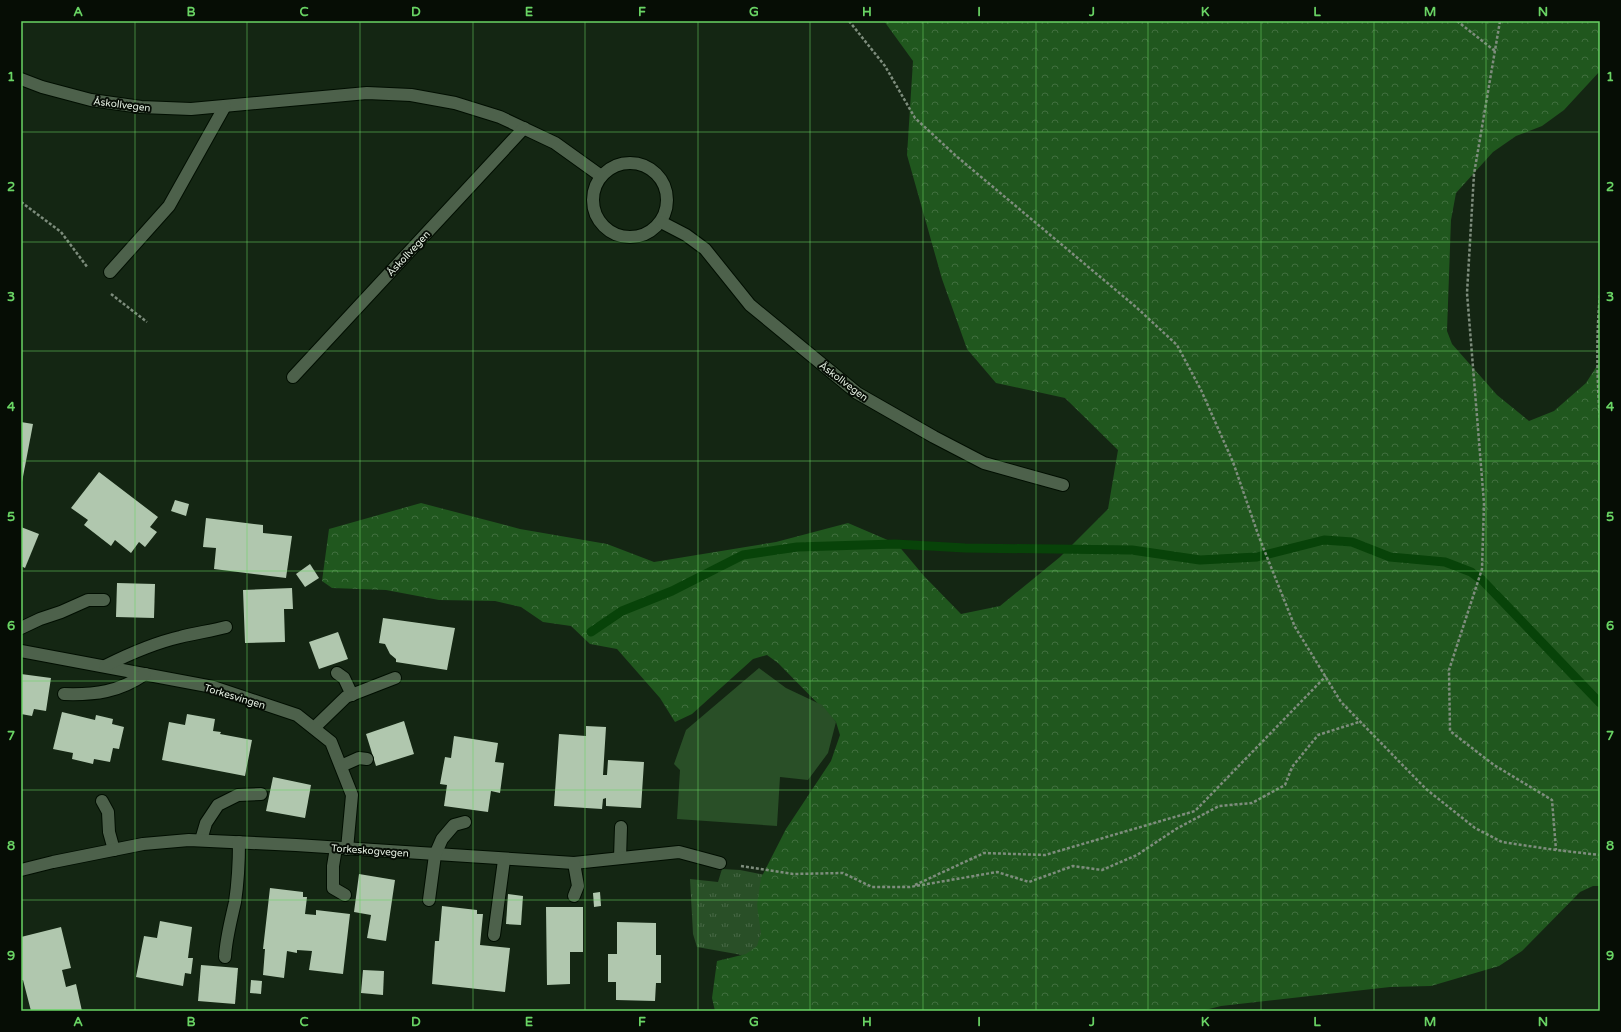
<svg xmlns="http://www.w3.org/2000/svg" width="1621" height="1032" font-family="'Varela Round',sans-serif">
<style>
.grass{fill:url(#grass-tufts)}
.forest{fill:url(#forest-crowns)}
.pitch{fill:#294f27}
.lines{fill:none;stroke-linecap:round;stroke-linejoin:round}
.stream{stroke:#084309;stroke-width:9}
.building{fill:#b0c7ae}
.minor-casing{stroke:#010e01;stroke-width:14}
.path{stroke:#7e8d7d;stroke-width:2.5;stroke-dasharray:3 2;stroke-linecap:butt}
.minor{stroke:#4d614b;stroke-width:12}
.grid{fill:none;stroke:#69d464;stroke-width:1;stroke-opacity:0.55}
.labels{text-anchor:middle;stroke-width:4;stroke-linejoin:round;paint-order:stroke}
.street-label{font-size:10px;fill:#e4efe2;stroke:#060d05}
.neatline{fill:none;stroke:#69d464;stroke-width:1.5}
.grid-label{font-size:13px;text-anchor:middle;font-weight:bold;fill:#69d464}
</style>
<defs>
<pattern id="grass-tufts" width="24" height="20" patternUnits="userSpaceOnUse"><rect width="24" height="20" fill="#294f27"/><path d="M3 7l-1-3M5 7V3M7 7l1-3M15 17l-1-3M17 17v-4M19 17l1-3" fill="none" stroke="#486946"/></pattern>
<pattern id="forest-crowns" width="20" height="18" patternUnits="userSpaceOnUse"><rect width="20" height="18" fill="#20571e"/><path d="M2 6a3 3 0 1 1 6 0M12 15a3 3 0 1 1 6 0" fill="none" stroke="#406f3e"/></pattern>
</defs>
<rect width="100%" height="100%" fill="#142613"/>
<polygon class="grass" points="722,869 740,870 765,875 773,953 742,955 697,947 693,934 690,879 718,882"/>
<polygon class="forest" points="884,21 1600,21 1600,71 1564,110 1542,126 1516,136 1493,152 1456,193 1451,220 1447,331 1452,344 1497,395 1529,421 1554,411 1586,383 1600,361 1600,886 1593,886 1580,892 1522,951 1499,966 1431,986 1390,987 1221,1006 1201,1011 715,1011 712,998 717,961 746,954 757,946 761,933 757,905 761,878 786,829 831,761 840,735 836,722 778,663 767,655 753,659 692,714 675,722 660,698 617,649 590,644 571,626 543,622 521,607 495,601 439,600 386,590 332,588 322,581 329,529 421,503 520,529 607,544 654,562 776,542 848,523 897,544 924,576 961,614 1000,606 1060,557 1108,509 1118,450 1065,398 996,383 967,349 942,279 907,155 913,61"/>
<polygon class="pitch" points="759,668 786,688 822,705 836,722 828,753 808,780 780,777 777,826 677,819 680,770 674,764 686,730"/>
<g class="lines">
<polyline class="stream" points="591,632 622,611 672,591 743,555 797,547 895,544 965,548 1132,550 1200,560 1257,557 1324,540 1352,542 1390,557 1445,562 1471,572 1482,580 1600,703"/>
</g>
<g class="building">
<polygon points="21,422 33,424 22,482 21,482"/>
<polygon points="99,472 158,517 150,527 157,532 145,547 139,542 131,553 115,540 111,546 84,525 88,520 71,508"/>
<polygon points="175,500 189,504 186,516 171,511"/>
<polygon points="206,518 263,525 263,533 292,536 286,578 214,569 216,548 203,547"/>
<polygon points="21,527 39,534 25,568 21,566"/>
<polygon points="310,564 319,578 305,587 296,574"/>
<polygon points="117,583 155,584 154,618 116,617"/>
<polygon points="292,588 293,609 284,609 285,642 245,643 243,590"/>
<polygon points="383,618 455,628 447,670 396,662 396,659 390,654 385,644 379,643"/>
<polygon points="338,632 348,659 319,669 309,642"/>
<polygon points="21,674 51,678 46,711 34,709 32,716 21,714"/>
<polygon points="62,712 95,720 96,715 113,719 112,724 124,727 119,749 113,748 110,762 94,759 93,764 72,759 73,753 53,749"/>
<polygon points="187,714 215,719 213,731 221,732 220,734 252,740 245,776 162,760 169,722 185,725"/>
<polygon points="404,721 414,754 376,766 366,734"/>
<polygon points="586,726 606,727 603,775 607,775 608,760 644,762 641,808 606,806 606,798 603,799 602,809 554,806 559,734 586,736"/>
<polygon points="454,736 498,743 495,762 504,763 500,793 491,791 488,812 444,806 447,785 440,784 445,757 451,758"/>
<polygon points="273,777 311,785 305,818 266,811"/>
<polygon points="359,874 395,880 386,941 367,938 371,915 354,912"/>
<polygon points="270,888 303,892 303,897 307,897 305,914 316,915 316,910 350,914 343,974 309,970 312,951 297,950 297,953 287,951 284,978 263,975 265,949 263,949"/>
<polygon points="600,892 601,906 594,907 593,893"/>
<polygon points="508,894 523,896 521,925 506,924"/>
<polygon points="442,906 477,910 477,914 483,914 480,945 510,948 505,992 432,984 435,941 439,941"/>
<polygon points="546,907 583,907 583,952 570,952 570,984 547,985"/>
<polygon points="160,921 192,927 188,958 193,958 191,974 185,973 183,986 136,977 144,936 157,938"/>
<polygon points="617,922 656,923 656,955 661,955 661,983 656,983 655,1001 616,1000 616,982 608,982 608,954 617,954"/>
<polygon points="61,927 71,968 62,970 66,987 76,984 82,1011 31,1011 23,980 21,980 21,937"/>
<polygon points="201,965 238,968 235,1004 198,1001"/>
<polygon points="363,970 384,971 383,995 361,993"/>
<polygon points="251,980 262,981 261,994 250,993"/>
</g>
<g class="lines">
<defs>
<g id="minor">
<polyline points="21,79 42,87 91,100 141,107 191,109 367,93 411,95 455,103 500,117 555,143 601,176"/>
<circle cx="630" cy="200" r="37"/>
<polyline points="661,222 686,235 705,249 750,305 857,393 934,437 984,463 1063,485"/>
<polyline points="110,272 169,206 225,106"/>
<polyline points="293,377 524,128"/>
<polyline points="21,628 40,619 61,612 88,600 104,600"/>
<polyline points="21,651 213,687 297,715 331,742 352,795 347,849"/>
<path d="M 105,666 C 129,654 154,643 180,637 C 195,633 211,631 226,627"/>
<polyline points="337,673 344,678 352,695"/>
<path d="M 64,694 C 95,695 119,692 145,674"/>
<polyline points="314,728 346,697 395,678"/>
<polyline points="341,766 359,758 367,759"/>
<polyline points="102,801 108,812 109,832 114,850"/>
<polyline points="201,840 206,823 218,805 238,795 261,794"/>
<polyline points="336,848 333,866 333,888 345,895"/>
<polyline points="620,858 621,827"/>
<polyline points="21,870 53,862 143,844 189,840 296,845 574,863 679,852 720,863"/>
<polyline points="574,896 578,886 574,863"/>
<polyline points="429,900 435,855 442,839 454,825 465,822"/>
<polyline points="494,935 504,860"/>
<path d="M 225,957 C 226,938 231,920 235,902 C 238,882 239,862 239,842"/>
</g>
</defs>
<use href="#minor" class="minor-casing"/>
<g class="path">
<polyline points="849,21 885,66 915,118 955,155 1136,307 1177,345 1201,390 1233,462 1259,537 1295,627 1341,702 1426,789 1475,828 1502,842 1556,850 1600,855"/>
<polyline points="1457,21 1495,51"/>
<polyline points="1500,21 1474,174 1467,293 1484,503 1482,569 1449,670 1450,731 1494,765 1552,800 1556,850"/>
<polyline points="21,202 61,232 88,268"/>
<polyline points="111,294 147,322"/>
<path d="M 1600,295 C 1596,337 1597,378 1600,420"/>
<polyline points="741,866 793,874 843,873 872,887 910,887 997,872 1029,882 1073,866 1102,870 1137,855 1176,829 1219,806 1252,803 1285,785 1292,767 1318,735 1359,722"/>
<polyline points="915,885 984,853 1045,855 1195,811 1326,676"/>
</g>
<use href="#minor" class="minor"/>
</g>
<path class="grid" d="M 135,21 L 135,1011M 247,21 L 247,1011M 360,21 L 360,1011M 473,21 L 473,1011M 585,21 L 585,1011M 698,21 L 698,1011M 810,21 L 810,1011M 923,21 L 923,1011M 1036,21 L 1036,1011M 1148,21 L 1148,1011M 1261,21 L 1261,1011M 1374,21 L 1374,1011M 1486,21 L 1486,1011M 21,132 L 1600,132M 21,242 L 1600,242M 21,351 L 1600,351M 21,461 L 1600,461M 21,571 L 1600,571M 21,681 L 1600,681M 21,790 L 1600,790M 21,900 L 1600,900"/>
<g class="labels">
<g class="street-label">
<text transform="translate(122 104) rotate(7)" y="4">Åskollvegen</text>
<text transform="translate(408 253) rotate(-47)" y="4">Åskollvegen</text>
<text transform="translate(844 381) rotate(37)" y="4">Åskollvegen</text>
<text transform="translate(235 696) rotate(17)" y="4">Torkesvingen</text>
<text transform="translate(370 850) rotate(4)" y="4">Torkeskogvegen</text>
</g>
</g>
<rect width="1621" height="1032" fill="none" stroke="#060d05" stroke-width="44"/>
<rect x="22" y="22" width="1577" height="988" class="neatline"/>
<g class="grid-label">
<text x="78" y="16">A</text>
<text x="191" y="16">B</text>
<text x="304" y="16">C</text>
<text x="416" y="16">D</text>
<text x="529" y="16">E</text>
<text x="642" y="16">F</text>
<text x="754" y="16">G</text>
<text x="867" y="16">H</text>
<text x="979" y="16">I</text>
<text x="1092" y="16">J</text>
<text x="1205" y="16">K</text>
<text x="1317" y="16">L</text>
<text x="1430" y="16">M</text>
<text x="1543" y="16">N</text>
<text x="11" y="81">1</text>
<text x="1610" y="81">1</text>
<text x="11" y="191">2</text>
<text x="1610" y="191">2</text>
<text x="11" y="301">3</text>
<text x="1610" y="301">3</text>
<text x="11" y="411">4</text>
<text x="1610" y="411">4</text>
<text x="11" y="521">5</text>
<text x="1610" y="521">5</text>
<text x="11" y="630">6</text>
<text x="1610" y="630">6</text>
<text x="11" y="740">7</text>
<text x="1610" y="740">7</text>
<text x="11" y="850">8</text>
<text x="1610" y="850">8</text>
<text x="11" y="960">9</text>
<text x="1610" y="960">9</text>
<text x="78" y="1026">A</text>
<text x="191" y="1026">B</text>
<text x="304" y="1026">C</text>
<text x="416" y="1026">D</text>
<text x="529" y="1026">E</text>
<text x="642" y="1026">F</text>
<text x="754" y="1026">G</text>
<text x="867" y="1026">H</text>
<text x="979" y="1026">I</text>
<text x="1092" y="1026">J</text>
<text x="1205" y="1026">K</text>
<text x="1317" y="1026">L</text>
<text x="1430" y="1026">M</text>
<text x="1543" y="1026">N</text>
</g>
</svg>
